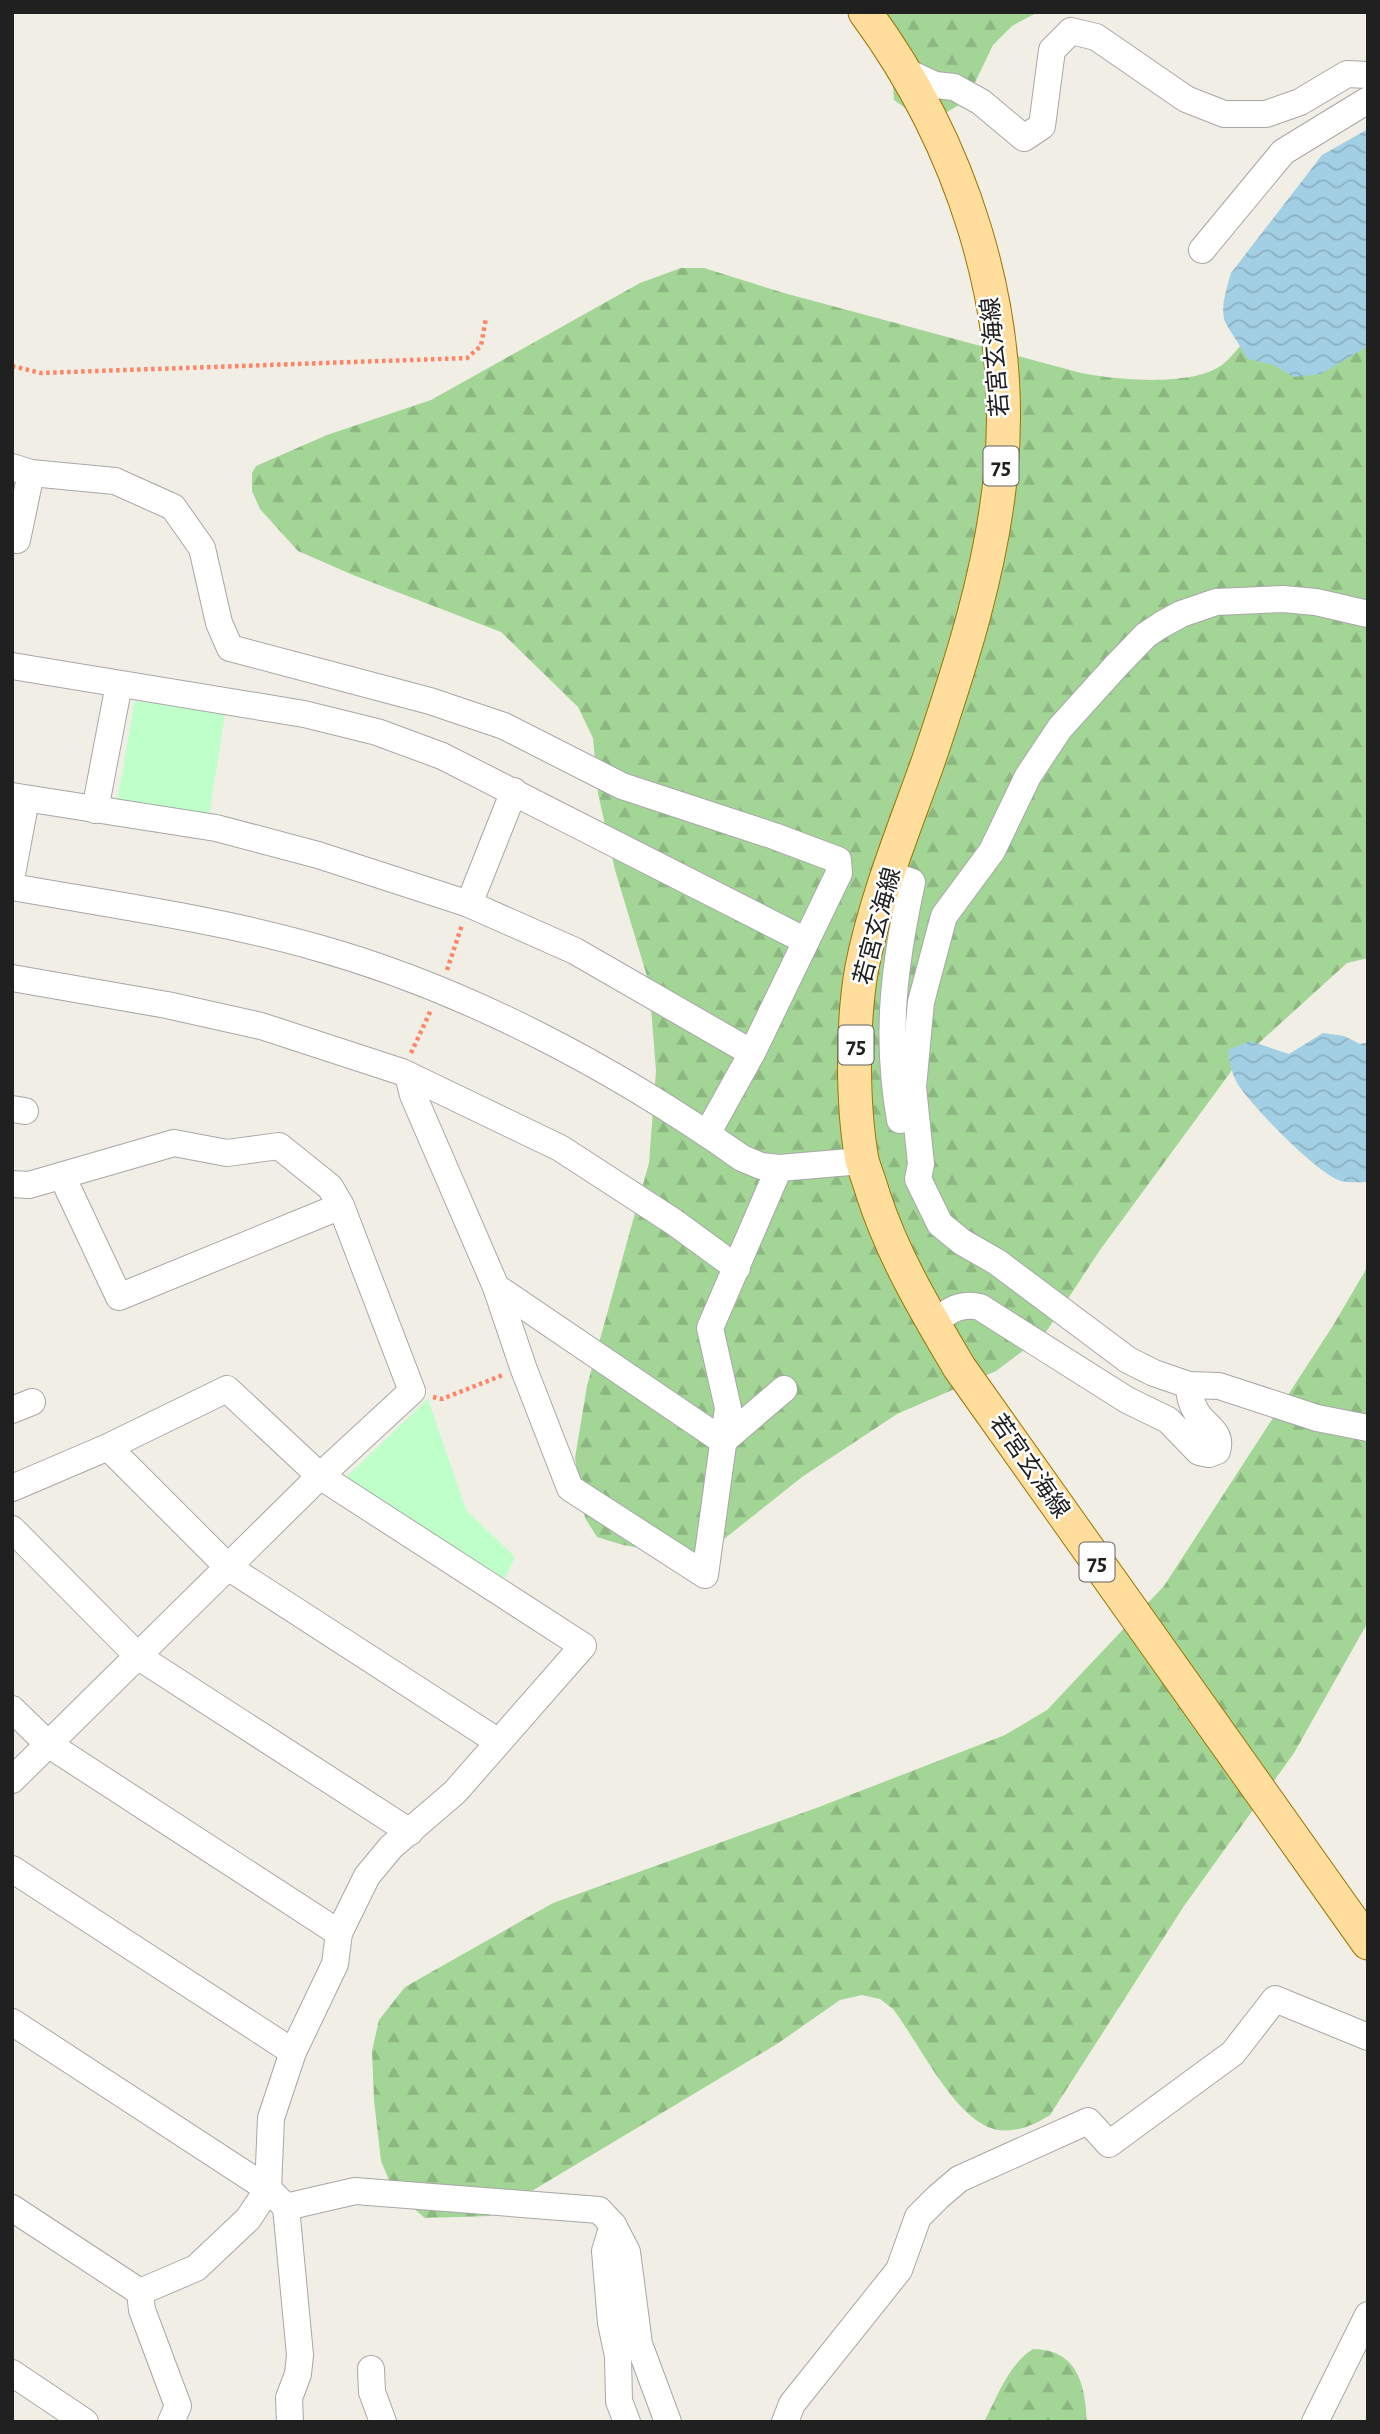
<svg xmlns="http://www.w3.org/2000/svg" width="1380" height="2434" font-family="'Alegreya Sans','Noto Sans JP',sans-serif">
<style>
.forest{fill:url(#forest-firs)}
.park{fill:#bfffc9}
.water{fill:url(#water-waves)}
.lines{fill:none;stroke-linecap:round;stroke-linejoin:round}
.minor-casing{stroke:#a7a7a7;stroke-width:28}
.major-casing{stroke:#9c7500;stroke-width:35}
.path{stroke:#ff8569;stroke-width:4.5;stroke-dasharray:3.5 3.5;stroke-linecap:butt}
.minor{stroke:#fff;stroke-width:26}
.major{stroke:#ffdd9d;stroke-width:33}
.labels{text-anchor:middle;stroke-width:5;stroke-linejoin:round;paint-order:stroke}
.shield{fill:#fff;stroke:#636363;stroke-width:2}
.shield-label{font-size:23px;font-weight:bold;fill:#202020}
.street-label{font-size:24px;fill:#202020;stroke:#fff}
</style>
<defs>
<pattern id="forest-firs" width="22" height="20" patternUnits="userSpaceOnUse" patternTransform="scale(1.75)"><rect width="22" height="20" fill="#a3d596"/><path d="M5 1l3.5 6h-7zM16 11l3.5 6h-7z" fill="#8cb781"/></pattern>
<pattern id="water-waves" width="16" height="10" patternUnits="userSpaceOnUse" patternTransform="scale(1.75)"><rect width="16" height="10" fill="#a2cfe3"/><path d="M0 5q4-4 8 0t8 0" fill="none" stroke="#8bb1c2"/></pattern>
</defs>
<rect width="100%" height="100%" fill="#f1eee5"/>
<g class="forest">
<polygon points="887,12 1038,12 1012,26 993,45 966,101 947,112 916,116 894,100"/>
<path d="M 1368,160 L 1368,958 L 1347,963 L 1238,1062 L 1100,1250 L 1044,1335 L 996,1371 L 897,1414 L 802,1477 L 709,1551 L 675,1554 L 623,1545 L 597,1537 L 585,1518 L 575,1458 L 587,1386 L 649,1163 L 656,1071 L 649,983 L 615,870 L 598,793 L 593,738 L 578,707 L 501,632 L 353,575 L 298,551 L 260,509 L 252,491 L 252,473 L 256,466 L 327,435 L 431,400 L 640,283 L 681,268 L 704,268 L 784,293 L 1081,373 C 1117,380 1191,387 1222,365 C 1230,359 1238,348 1245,341 Z"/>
<path d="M 1368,1266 L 1368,1622 L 1294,1753 L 1184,1906 L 1050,2115 C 1033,2126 1009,2136 988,2127 C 950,2110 919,2043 893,2009 L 880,1999 L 862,1995 L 840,2000 L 777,2044 L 490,2216 L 425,2218 L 394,2192 L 381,2161 L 374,2100 L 372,2051 L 379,2020 L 405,1987 L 553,1903 L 819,1807 L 1005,1735 L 1047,1710 L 1164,1586 L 1334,1324 Z"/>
<path d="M 1033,2349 C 1078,2350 1085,2384 1087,2422 L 984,2422 C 998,2396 1008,2365 1033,2349 Z"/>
</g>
<g class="park">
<polygon points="136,701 225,714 209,817 117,801 134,705"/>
<polygon points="428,1399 466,1510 515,1557 504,1580 346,1477"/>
</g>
<g class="water">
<path d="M 1368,129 L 1368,346 L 1321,374 L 1294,377 L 1273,365 L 1248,359 C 1244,351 1225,324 1224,319 C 1221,304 1227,287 1231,273 L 1322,155 Z"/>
<path d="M 1323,1033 L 1344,1036 L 1360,1044 L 1368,1042 L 1368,1182 C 1360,1182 1349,1183 1341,1181 C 1317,1174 1253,1107 1239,1086 C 1232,1075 1229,1063 1228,1050 L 1250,1041 L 1289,1054 Z"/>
</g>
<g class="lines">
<defs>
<g id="minor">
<polyline points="905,71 935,85 954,87 981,102 1024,138 1042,126 1052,50 1071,31 1096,37 1186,99 1224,114 1266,114 1300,102 1347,74 1368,75"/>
<polyline points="1202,250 1283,152 1368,100"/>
<polyline points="12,467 31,473 115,481 173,507 202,548 219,623 230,648 430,701 504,726 622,786 774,836 838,860 839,873 752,1053 707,1134"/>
<polyline points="12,539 17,540 31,473"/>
<polyline points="1368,614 1316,602 1283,599 1216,602 1181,614 1161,625 1146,635 1117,665 1060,728 1028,776 992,851 944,916 921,1002 913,1087 921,1164 918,1179 940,1224 962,1242 997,1262 1128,1360 1154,1373 1189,1385 1219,1386 1317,1418 1368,1428"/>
<polyline points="12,666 304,714 377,732 442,756 806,941"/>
<polyline points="12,796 216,828 318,855 469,904 575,951 752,1053"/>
<polyline points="95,810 119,684"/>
<polyline points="12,874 26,799"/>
<path d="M 889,874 L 912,882 C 894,966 885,1035 900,1120"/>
<path d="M 12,887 C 113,905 216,919 315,947 C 466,989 614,1068 742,1158 L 761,1166 L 779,1168 L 862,1161"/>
<polyline points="469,904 514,791"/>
<polyline points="12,978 167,1005 261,1026 402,1072 560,1148 674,1222 737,1268"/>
<polyline points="408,1075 413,1095 496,1287 523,1367 570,1488 705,1575 728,1408 710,1328 779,1168"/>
<polyline points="12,1109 25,1111"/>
<polyline points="62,1176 119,1297 341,1206"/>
<polyline points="12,1184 29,1185 174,1143 227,1153 279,1146 330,1187 341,1206 412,1391 320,1476 12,1780"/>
<polyline points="496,1287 723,1441"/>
<path d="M 933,1323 C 949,1311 960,1302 980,1307 L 1127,1400 L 1168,1420 L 1199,1452 L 1209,1454 L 1217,1451 C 1223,1432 1206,1427 1197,1413 C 1191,1404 1189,1395 1189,1385"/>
<polyline points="12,1410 32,1402"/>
<polyline points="723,1441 784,1389"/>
<polyline points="108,1447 228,1567 497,1741"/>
<polyline points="12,1488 108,1447 227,1389 320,1476 583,1646 455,1792 391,1847 367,1876 339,1933 335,1964 293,2052 271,2118 268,2189 248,2219 196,2268 140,2292"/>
<polyline points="12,1529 139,1657 410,1832"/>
<polyline points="12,1709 48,1744 339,1933"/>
<polyline points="12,1869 293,2052"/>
<polyline points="12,2022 268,2189 286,2207 355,2191 599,2210 613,2225 605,2251 611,2323 618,2356 619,2401 627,2422"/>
<polyline points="286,2207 300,2355 298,2374 289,2398 290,2422"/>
<polyline points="12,2208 140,2292"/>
<polyline points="613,2225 627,2252 639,2344 668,2422"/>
<polyline points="140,2292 142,2310 178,2406 171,2422"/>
<polyline points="371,2369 372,2392 383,2422"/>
<polyline points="12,2373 85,2422"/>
<polyline points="785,2422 792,2404 899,2270 918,2217 938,2197 959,2179 1088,2121 1109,2144 1233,2053 1275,1999 1368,2037"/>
<polyline points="1315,2422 1368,2315"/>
</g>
<path id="major" d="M 865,12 C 961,142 1016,308 1001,470 C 992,570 960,667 928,762 C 904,829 876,897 862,967 C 852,1022 852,1105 862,1160 C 865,1171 870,1183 873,1194 C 893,1256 926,1311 959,1367 L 1368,1943"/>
</defs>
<use href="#minor" class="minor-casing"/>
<use href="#major" class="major-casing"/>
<g class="path">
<polyline points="12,366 41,373 467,358 481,346 486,318"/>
<polyline points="447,970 462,925"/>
<polyline points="411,1053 431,1010"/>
<polyline points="433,1397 442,1399 503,1375"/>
</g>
<use href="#minor" class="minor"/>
<use href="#major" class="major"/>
</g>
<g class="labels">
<g class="shield">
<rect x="983.5" y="446.5" width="35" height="39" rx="5"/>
<rect x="838.5" y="1025.5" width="35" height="39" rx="5"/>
<rect x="1079.5" y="1542.5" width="35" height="39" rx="5"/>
</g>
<g class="shield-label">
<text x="1001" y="474">75</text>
<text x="856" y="1053">75</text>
<text x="1097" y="1570">75</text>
</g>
<g class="street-label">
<text transform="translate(995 357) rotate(-95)" y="8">若宮玄海線</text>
<text transform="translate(877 926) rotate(-75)" y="8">若宮玄海線</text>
<text transform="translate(1030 1466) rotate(55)" y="8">若宮玄海線</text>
</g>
</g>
<rect width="1380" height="2434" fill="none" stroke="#202020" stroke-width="28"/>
</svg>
